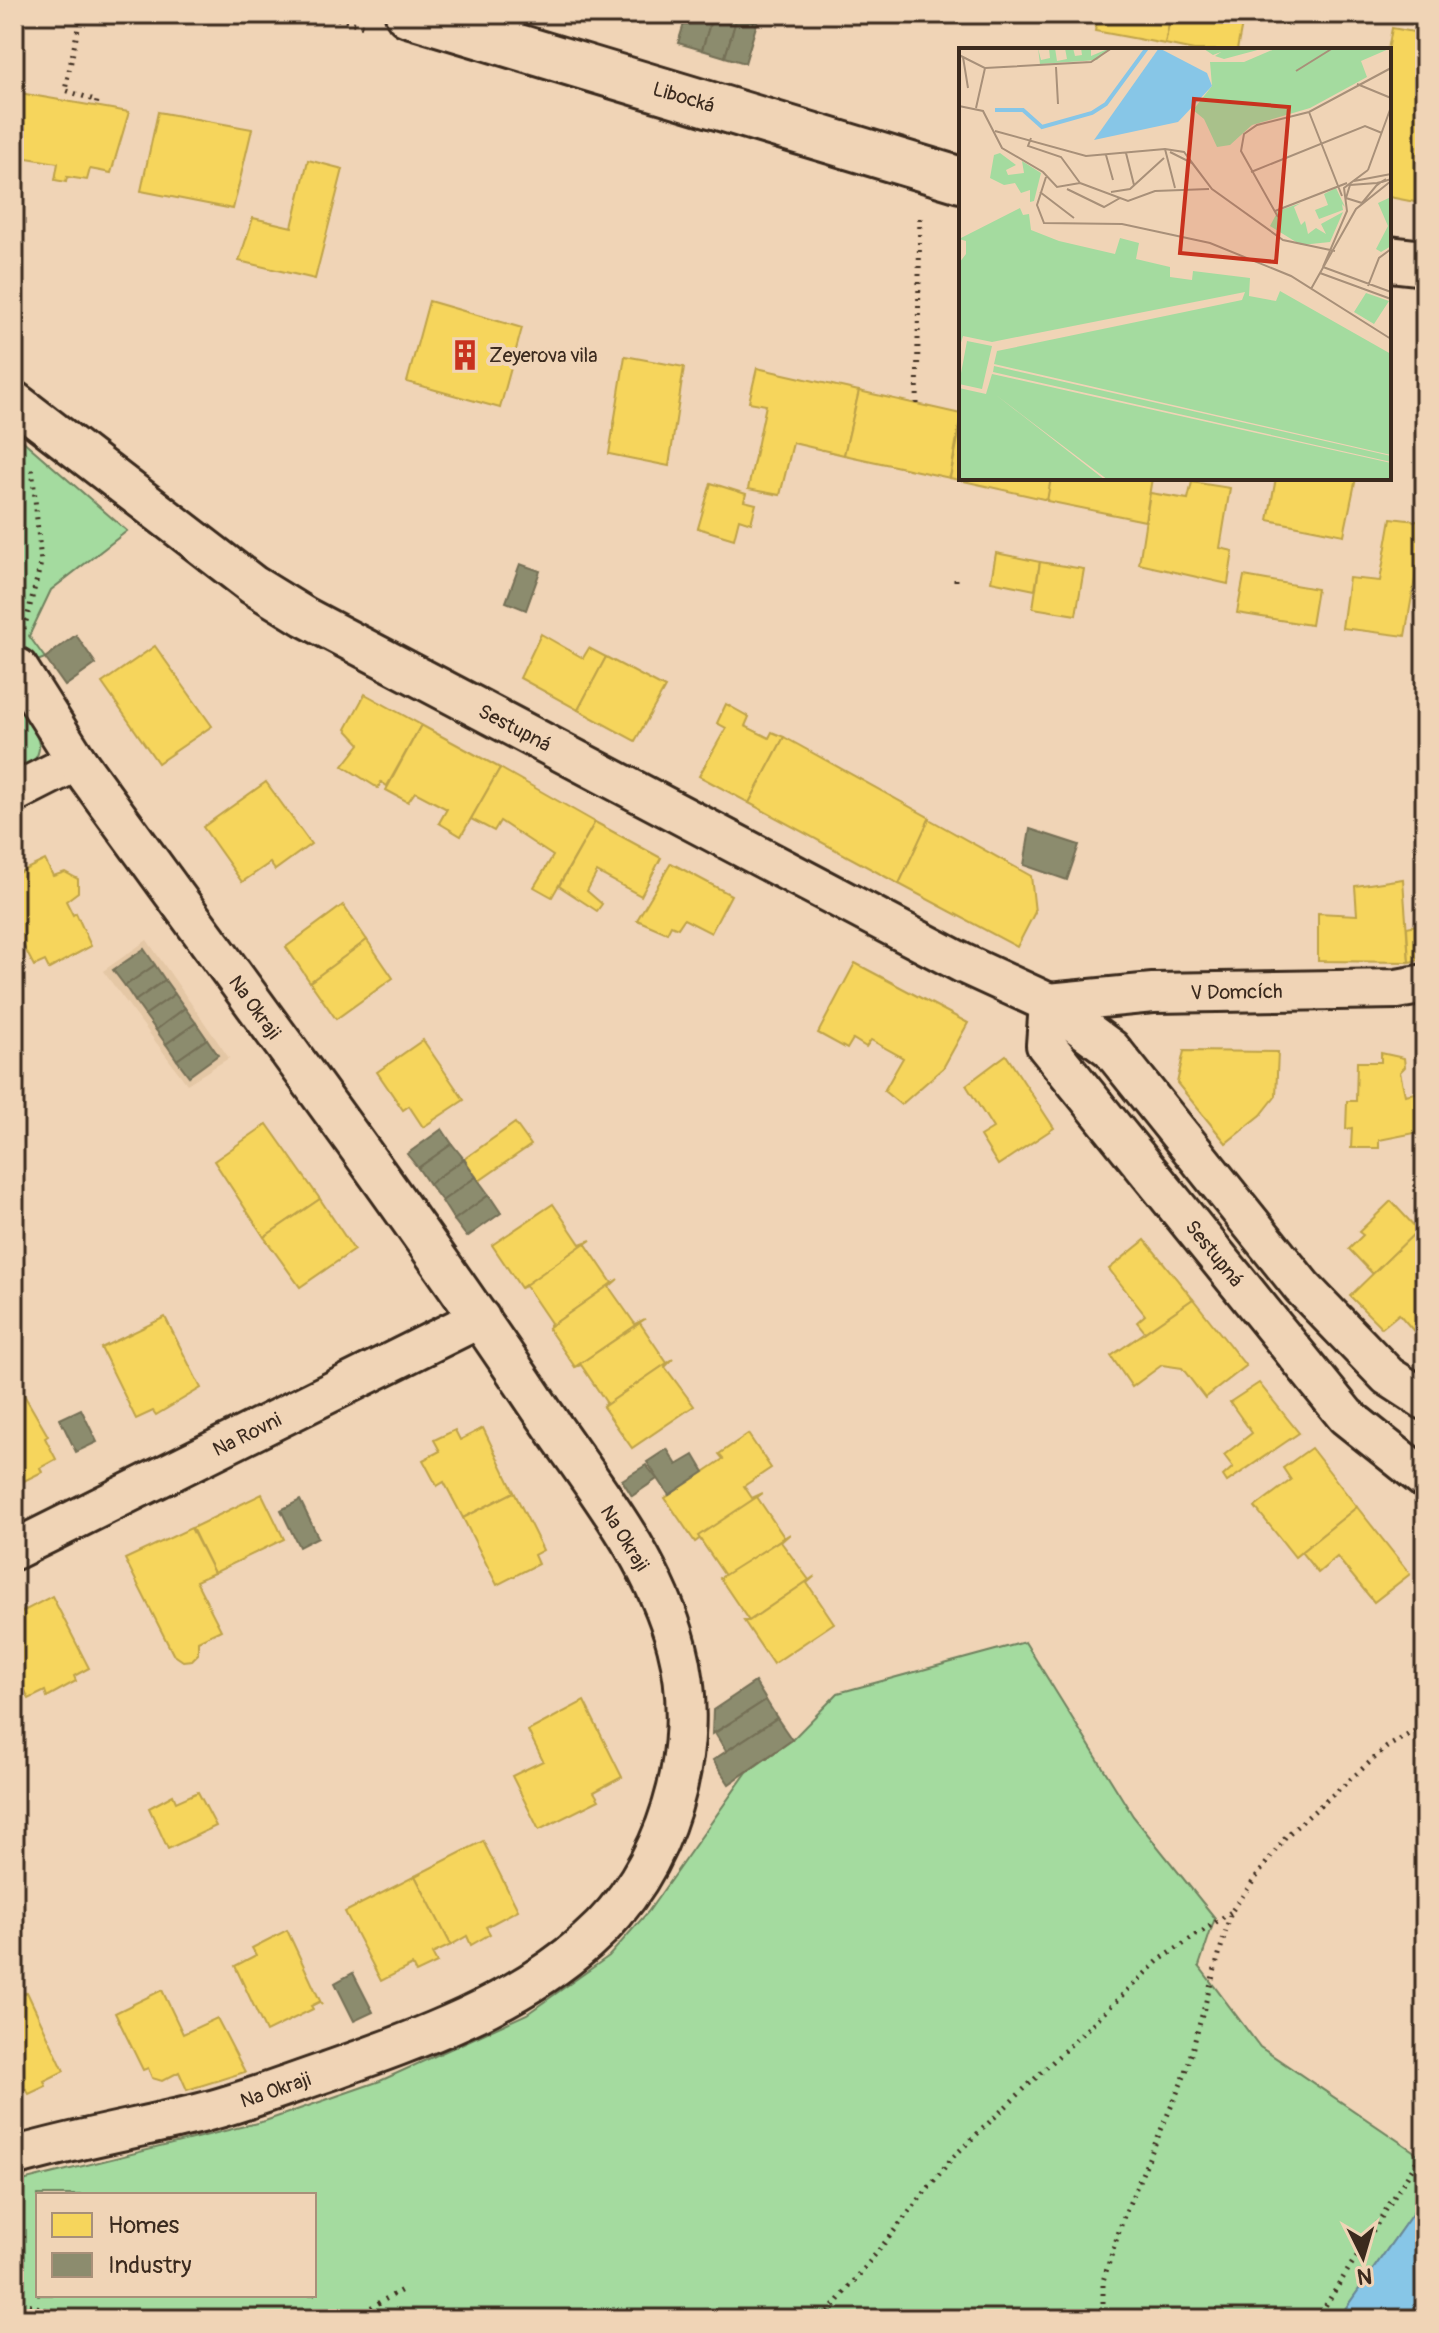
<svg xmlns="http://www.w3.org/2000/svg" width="1439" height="2333" font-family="Pangolin,sans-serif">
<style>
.built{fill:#e4c7a5}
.green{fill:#a4db9f;stroke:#70825e;stroke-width:2;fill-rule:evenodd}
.water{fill:#87c6e7;stroke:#698897;stroke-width:2}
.homes{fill:#f6d55c;stroke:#bea249;stroke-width:2}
.industry{fill:#8c8c6e;stroke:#746f56;stroke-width:2}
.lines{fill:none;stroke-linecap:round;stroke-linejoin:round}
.minor-casing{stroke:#3b2a1e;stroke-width:44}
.tertiary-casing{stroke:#3b2a1e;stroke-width:50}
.path{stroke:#3b2a1e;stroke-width:5;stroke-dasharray:2 6;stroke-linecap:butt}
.minor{stroke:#f0d4b6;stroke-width:38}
.tertiary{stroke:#f0d4b6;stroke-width:44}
.labels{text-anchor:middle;stroke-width:8;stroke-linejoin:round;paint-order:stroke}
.street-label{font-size:20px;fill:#3b2a1e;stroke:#f0d4b6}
.poi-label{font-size:20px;fill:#3b2a1e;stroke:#f0d4b6;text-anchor:start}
.inset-river{fill:none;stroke:#87c6e7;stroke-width:4}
.inset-road{fill:none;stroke:#a89079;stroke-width:2}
.view{fill:#c8321e;fill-opacity:0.15;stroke:#c8321e;stroke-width:4}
.inset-edge{fill:none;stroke:#3b2a1e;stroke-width:4}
</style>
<rect width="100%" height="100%" fill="#f0d4b6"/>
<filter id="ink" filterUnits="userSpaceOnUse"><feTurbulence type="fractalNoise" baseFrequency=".0125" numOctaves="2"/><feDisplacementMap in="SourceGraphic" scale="16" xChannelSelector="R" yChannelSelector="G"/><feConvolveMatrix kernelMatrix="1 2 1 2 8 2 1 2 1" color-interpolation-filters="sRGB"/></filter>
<g filter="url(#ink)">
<polygon class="built" points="147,940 229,1058 187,1084 103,971"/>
<g class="green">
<polygon points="14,433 127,531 51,590 29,636 45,658 14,670"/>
<path d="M 14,701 C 39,739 55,748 14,781 Z"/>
<path d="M 1025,1642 L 1133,1816 L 1215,1918 L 1199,1966 L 1260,2047 L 1425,2159 L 1425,2196 L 1338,2319 L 14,2319 L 14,2183 L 265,2121 L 380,2081 L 527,2014 L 609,1956 L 648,1912 L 747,1772 L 792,1740 L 838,1693 ZM 38,2195 L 314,2195 L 314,2295 L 38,2295 Z"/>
</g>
<polygon class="water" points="1425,2196 1425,2319 1338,2319"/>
<g class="homes">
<polygon points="14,14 23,14 14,54"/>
<polygon points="1098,14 1171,14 1165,44 1095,31"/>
<polygon points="1171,14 1244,14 1237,50 1194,50 1165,44"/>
<polygon points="1392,28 1425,34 1425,204 1389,197 1388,50"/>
<polygon points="14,92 129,112 111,173 90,169 87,180 67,177 66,182 55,180 58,163 14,156"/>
<polygon points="158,112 252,129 233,209 141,191"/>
<polygon points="308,160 343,169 315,279 239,261 253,218 292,227"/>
<polygon points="429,301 522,328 500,408 407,382"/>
<polygon points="625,356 684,367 669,466 609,454"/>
<polygon points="757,368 859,391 844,455 793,443 780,495 748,489 766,405 749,402"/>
<polygon points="859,391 961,414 950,478 844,455"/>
<polygon points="961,424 961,478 1051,478 1048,500 950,478"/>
<polygon points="1051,478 1152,478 1145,521 1047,501"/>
<polygon points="1276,478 1356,478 1344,535 1268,520"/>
<polygon points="1192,482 1230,488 1220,548 1233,551 1228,584 1139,564 1150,493 1188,499"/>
<polygon points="711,483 746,494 744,501 756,504 751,523 739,519 734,539 698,528"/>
<polygon points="1391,518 1425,522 1405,636 1342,628 1349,578 1380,581"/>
<polygon points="996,553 1040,562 1035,590 991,581"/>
<polygon points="1040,562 1084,569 1076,615 1033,608"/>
<polygon points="1244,576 1317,589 1311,625 1237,613"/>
<polygon points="541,634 583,658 589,648 606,657 578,710 520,678"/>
<polygon points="155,646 212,726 158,763 102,683"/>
<polygon points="606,657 665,688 635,741 578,710"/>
<polygon points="365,694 421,725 387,786 381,782 378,788 343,766 360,744 346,729"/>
<polygon points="726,704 749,717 745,726 769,738 772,732 784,737 749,803 699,776 726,728 717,723"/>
<polygon points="421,725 500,768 461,836 439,823 447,809 415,792 408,802 386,790"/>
<polygon points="784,737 930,818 899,884 749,803"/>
<polygon points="500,768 595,822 552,897 534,887 553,856 500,821 494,831 471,819"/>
<polygon points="266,782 311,844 275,870 270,863 242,882 203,827"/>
<polygon points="929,819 1031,876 1035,912 1017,947 899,884"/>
<polygon points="595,822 661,858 641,896 597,872 587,891 602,904 597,911 559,886"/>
<polygon points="45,860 53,876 65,872 78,879 78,892 66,901 73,915 76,913 91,946 49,969 45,961 34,966 22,943 14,947 14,875"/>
<polygon points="671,863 731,895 711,933 684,919 678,928 671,925 667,933 637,920"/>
<polygon points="1403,879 1409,962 1318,961 1318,913 1357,915 1355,886"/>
<polygon points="343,905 367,940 310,982 286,947"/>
<polygon points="1425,923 1425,959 1409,962 1407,927"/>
<polygon points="367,940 393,978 336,1019 310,982"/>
<polygon points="855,963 968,1023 943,1068 901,1105 884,1091 903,1058 871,1040 866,1047 853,1039 847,1049 818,1033"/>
<polygon points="423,1040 464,1100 423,1127 409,1106 403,1110 377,1072"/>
<polygon points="1184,1051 1278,1052 1276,1096 1261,1115 1226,1143 1177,1083"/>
<polygon points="1381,1053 1404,1058 1405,1067 1400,1072 1405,1095 1425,1091 1425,1131 1379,1140 1379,1148 1351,1148 1352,1128 1346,1129 1347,1101 1356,1101 1357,1062 1381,1062"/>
<polygon points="1006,1055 1054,1128 998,1165 980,1136 993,1128 966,1085"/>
<polygon points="515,1123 531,1145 479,1181 464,1159"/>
<polygon points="267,1124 320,1199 264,1237 214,1161"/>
<polygon points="320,1199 354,1250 300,1287 264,1237"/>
<polygon points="1391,1201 1418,1230 1373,1274 1349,1249 1363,1235 1359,1232"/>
<polygon points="553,1204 580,1244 591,1240 521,1288 492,1245"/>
<polygon points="1418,1230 1425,1236 1425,1344 1399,1314 1382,1328 1350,1296"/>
<polygon points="1145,1240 1193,1299 1145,1332 1137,1322 1145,1315 1109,1269"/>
<polygon points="585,1243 612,1283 548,1328 551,1323 526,1286 521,1288"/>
<polygon points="618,1279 609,1287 635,1324 645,1319 575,1367 548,1328"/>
<polygon points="1193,1299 1246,1366 1205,1398 1182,1368 1162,1365 1132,1387 1111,1356"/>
<polygon points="165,1317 201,1388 156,1415 153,1411 136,1419 101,1348"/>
<polygon points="640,1323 667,1363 603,1407 606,1402 581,1365 575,1367"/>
<polygon points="673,1359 665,1367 694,1406 632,1448 603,1407"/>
<polygon points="1259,1383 1299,1433 1227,1482 1223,1476 1233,1467 1224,1455 1252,1433 1230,1402"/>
<polygon points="20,1388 48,1436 45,1438 56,1459 40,1468 42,1472 14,1486 14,1391"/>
<polygon points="483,1428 514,1492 463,1518 444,1482 437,1486 423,1460 440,1451 434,1440 455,1430 460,1440"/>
<polygon points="748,1434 771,1468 744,1486 752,1498 763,1493 695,1542 665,1498 723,1459 719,1454"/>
<polygon points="1311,1448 1357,1507 1295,1557 1255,1507 1291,1480 1283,1468"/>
<polygon points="514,1492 543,1550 534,1555 538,1564 497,1585 463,1518"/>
<polygon points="262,1494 284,1539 214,1573 192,1528"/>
<polygon points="757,1497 784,1537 726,1577 698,1536"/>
<polygon points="1357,1507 1410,1574 1374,1602 1337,1557 1318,1573 1301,1552"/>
<polygon points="191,1528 214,1573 196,1581 221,1630 198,1641 198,1654 192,1660 183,1661 173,1654 125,1559"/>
<polygon points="790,1534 781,1542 809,1580 749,1621 720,1578"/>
<polygon points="815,1576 807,1583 834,1623 773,1664 744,1621 749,1621"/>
<polygon points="52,1596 89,1668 74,1676 76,1681 47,1697 45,1691 29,1699 14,1668 14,1616"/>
<polygon points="584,1701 622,1777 594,1792 599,1800 539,1830 512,1776 543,1761 528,1731"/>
<polygon points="198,1792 216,1826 168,1849 149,1808 173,1795 176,1802"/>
<polygon points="483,1841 518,1910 486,1927 490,1934 471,1945 467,1936 451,1945 415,1876"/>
<polygon points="415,1876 451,1945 432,1954 437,1963 416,1973 412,1965 381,1981 345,1912"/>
<polygon points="287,1930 322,2005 319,2002 311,2006 313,2009 266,2032 235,1966 256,1955 252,1948"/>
<polygon points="162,1990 183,2034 217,2018 245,2072 187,2090 179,2072 162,2081 152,2078 148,2068 143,2070 115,2013"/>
<polygon points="27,1992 64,2071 44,2081 46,2086 29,2094 26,2089 14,2095 14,1998"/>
</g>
<g class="industry">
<polygon points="687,14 713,14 702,50 678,43"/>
<polygon points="713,14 737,17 725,57 702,50"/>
<polygon points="737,17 757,23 745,63 725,57"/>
<polygon points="520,564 540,571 526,610 506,602"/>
<polygon points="76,635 96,664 65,686 45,658"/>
<polygon points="1030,829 1079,845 1067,880 1024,865"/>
<polygon points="144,949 155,965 125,986 113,970"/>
<polygon points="155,965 165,980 135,1001 125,986"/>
<polygon points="165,980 175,994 145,1015 135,1001"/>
<polygon points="175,994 185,1008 156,1030 145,1015"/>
<polygon points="185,1008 196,1023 166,1044 156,1030"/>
<polygon points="196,1023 207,1039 177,1060 166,1044"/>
<polygon points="207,1039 218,1055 189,1076 177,1060"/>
<polygon points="442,1129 452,1144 418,1168 407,1154"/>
<polygon points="452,1144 464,1159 429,1184 418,1168"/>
<polygon points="464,1159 476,1177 442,1201 429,1184"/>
<polygon points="476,1177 489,1195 454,1220 442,1201"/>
<polygon points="489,1195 501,1213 467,1237 454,1220"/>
<polygon points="81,1409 97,1442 76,1452 60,1419"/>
<polygon points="667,1449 677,1465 694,1455 704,1472 669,1495 647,1462"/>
<polygon points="646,1465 657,1479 632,1496 622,1480"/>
<polygon points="300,1500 318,1537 299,1547 281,1510"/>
<polygon points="755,1682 766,1700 712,1734 713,1710"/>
<polygon points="766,1700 777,1718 726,1751 715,1733"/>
<polygon points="777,1718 792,1740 729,1784 713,1760"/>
<polygon points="353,1973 373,2012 354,2021 335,1983"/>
</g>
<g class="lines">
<defs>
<g id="minor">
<path id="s1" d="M 14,401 L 253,585 L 305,617 L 962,963 L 1049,1003 L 1111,1049 L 1302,1287 L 1388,1376 L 1425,1400"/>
<polyline points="14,793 77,761"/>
<path id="s2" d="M 1049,1003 L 1046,1045 L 1346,1416 L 1425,1479"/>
<path id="s3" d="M 1049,1003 L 1153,993 L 1397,989 L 1425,984"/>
<path id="s4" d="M 14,1550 L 480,1318"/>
<path id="s5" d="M 14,2157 C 75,2139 139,2128 201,2113 C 244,2102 285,2086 326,2072 C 416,2040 514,2006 587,1941 C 667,1871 704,1749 677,1646 C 654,1557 587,1478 536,1402 C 390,1184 231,974 77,761 L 18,668"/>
</g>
<g id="tertiary">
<path id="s6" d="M 408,14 L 961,180"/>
<polyline points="1389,259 1425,263"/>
</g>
</defs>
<use href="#minor" class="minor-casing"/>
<use href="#tertiary" class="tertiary-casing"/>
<g class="path">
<polyline points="81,14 65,90 97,101 96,106"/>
<polyline points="322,14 367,27"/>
<polyline points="917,404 920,212"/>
<polyline points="956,581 956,578"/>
<polyline points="24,629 41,563 32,466"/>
<polyline points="14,2299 71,2319"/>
<polyline points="350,2319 402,2290"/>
<polyline points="824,2319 952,2158 1158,1961 1231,1912"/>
<polyline points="1103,2319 1103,2281 1124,2216 1186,2072 1231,1912 1286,1836 1387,1747 1425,1725"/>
<polyline points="1317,2319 1425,2148"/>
</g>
<use href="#minor" class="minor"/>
<use href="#tertiary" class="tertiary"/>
</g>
</g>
<defs>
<symbol id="building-bare" viewBox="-9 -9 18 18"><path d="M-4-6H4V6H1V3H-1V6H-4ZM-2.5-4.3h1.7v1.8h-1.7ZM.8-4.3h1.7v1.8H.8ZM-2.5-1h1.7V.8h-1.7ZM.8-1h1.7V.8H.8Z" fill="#c8321e" stroke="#f0d4b6" stroke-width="2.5" paint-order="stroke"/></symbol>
</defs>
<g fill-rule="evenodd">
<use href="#building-bare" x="443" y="333" width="44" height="44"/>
</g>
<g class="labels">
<g class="street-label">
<text dy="7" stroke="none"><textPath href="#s6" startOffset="288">Libocká</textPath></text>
<text dy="7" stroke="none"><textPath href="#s1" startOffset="600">Sestupná</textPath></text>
<text dy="7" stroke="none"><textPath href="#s3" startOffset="188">V Domcích</textPath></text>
<text transform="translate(255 1007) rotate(54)" y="7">Na Okraji</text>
<text dy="7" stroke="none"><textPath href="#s2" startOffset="310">Sestupná</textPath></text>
<text dy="7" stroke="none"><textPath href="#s4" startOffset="260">Na Rovni</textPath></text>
<text transform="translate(625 1538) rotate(58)" y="7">Na Okraji</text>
<text dy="7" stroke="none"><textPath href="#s5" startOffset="270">Na Okraji</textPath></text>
</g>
<g class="poi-label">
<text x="489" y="362">Zeyerova vila</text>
</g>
</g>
<g transform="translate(959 48)">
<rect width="432" height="432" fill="#f0d4b6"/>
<path d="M 79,0 L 82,12 L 91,10 L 90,0 L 96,0 L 98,13 L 108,11 L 106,0 L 114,0 L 116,8 L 123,7 L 122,0 L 132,0 L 132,8 L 151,0 L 138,12 L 81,16 ZM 306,0 L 265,11 L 256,8 L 262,4 L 254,7 L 245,1 ZM 318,0 L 432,0 L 402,13 L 408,29 L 351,60 L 293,77 L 271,97 L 258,99 L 245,71 L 234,62 L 253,38 L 251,14 L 285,14 ZM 41,105 L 57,117 L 47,122 L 49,127 L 65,125 L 63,113 L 82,125 L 75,153 L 71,154 L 71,142 L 62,145 L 56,135 L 45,137 L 31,130 L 35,107 ZM 377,140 L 386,159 L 383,156 L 384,162 L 360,171 L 356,162 L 369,157 L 365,146 ZM 432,149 L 432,198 L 422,204 L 417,201 L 429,178 L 419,155 ZM 342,155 L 335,159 L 342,177 L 346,173 L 349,186 L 357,180 L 367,186 L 362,176 L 384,164 L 371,194 L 342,197 L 311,178 L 319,163 ZM 61,160 L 64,167 L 70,166 L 72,182 L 100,193 L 156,206 L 161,190 L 180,195 L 177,211 L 211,219 L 211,229 L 233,232 L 234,223 L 291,230 L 290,248 L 317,253 L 321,243 L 432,306 L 432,407 L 35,316 L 38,303 L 283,252 L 286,244 L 33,294 L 4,288 L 0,301 L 0,215 L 7,206 L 7,193 L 0,191 ZM 407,245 L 430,253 L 415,276 L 395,264 ZM 8,293 L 33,298 L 23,341 L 0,336 ZM 35,318 L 432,408 L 432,414 L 34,324 ZM 33,326 L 432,415 L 432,432 L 149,432 L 37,347 L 146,432 L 0,432 L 0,340 L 27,346 Z" fill="#a4db9f"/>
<path d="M 200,0 L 248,25 L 253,38 L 219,74 L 135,92 Z" fill="#87c6e7"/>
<path class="inset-river" d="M 36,62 L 64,62 L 83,79 L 133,65 L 147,56 L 188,0"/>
<path class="inset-road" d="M 0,7 L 26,20 L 17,60M 4,9 L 9,40M 97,19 L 99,56M 26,20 L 132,14 L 153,0M 337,23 L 374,0M 398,36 L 432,50M 0,58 L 24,63 L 43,100 L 84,124 L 98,139 L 121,135M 350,64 L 383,148M 36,83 L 127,108 L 206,101 L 225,104 L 253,141M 72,90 L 69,98 L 102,109 L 121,135M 206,101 L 216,140M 211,104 L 233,115 L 253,141 L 324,192 L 376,203M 167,105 L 175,137M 147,107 L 154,132M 409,122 L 432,59M 292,124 L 406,78 L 423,85M 87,129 L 78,157 L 85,175 L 163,176 L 251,195 L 332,228 L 432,291M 427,131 L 422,134 L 417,138 L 403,155 L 387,150 L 391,137 L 418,135 L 422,134 L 423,134 L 432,131M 395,133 L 432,126M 121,135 L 169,153 L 196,143 L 250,141M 108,141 L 145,159 L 161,150M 81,144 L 115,170M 152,144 L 171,141 L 205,110M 316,163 L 388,135M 319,169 L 282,103 L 285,86 L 298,77 L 350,64 L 432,20M 364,219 L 388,163 L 385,140 L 409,122M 364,219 L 432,244M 361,225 L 432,251M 409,238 L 420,210 L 432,201M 352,241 L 397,161 L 432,133"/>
<path class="view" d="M 235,51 L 330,59 L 317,214 L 221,205 Z"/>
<rect width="432" height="432" class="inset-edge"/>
</g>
<rect width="1439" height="2333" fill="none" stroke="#f0d4b6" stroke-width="48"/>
<rect x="24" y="24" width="1391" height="2285" fill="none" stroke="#3b2a1e" stroke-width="3" filter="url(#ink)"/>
<rect x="36" y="2193" width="280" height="104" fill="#f0d4b6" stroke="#a89079" stroke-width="2"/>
<rect x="52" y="2213" width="40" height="24" fill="#f6d55c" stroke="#a89079" stroke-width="2"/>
<text x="108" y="2233" font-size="24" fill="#3b2a1e">Homes</text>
<rect x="52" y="2253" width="40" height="24" fill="#8c8c6e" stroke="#a89079" stroke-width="2"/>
<text x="108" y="2273" font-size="24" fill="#3b2a1e">Industry</text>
<g transform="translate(1363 2257) rotate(175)" stroke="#f0d4b6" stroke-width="6" paint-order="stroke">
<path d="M0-6L14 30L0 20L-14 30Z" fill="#3b2a1e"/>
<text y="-12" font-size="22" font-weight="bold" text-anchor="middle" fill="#3b2a1e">N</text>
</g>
</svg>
